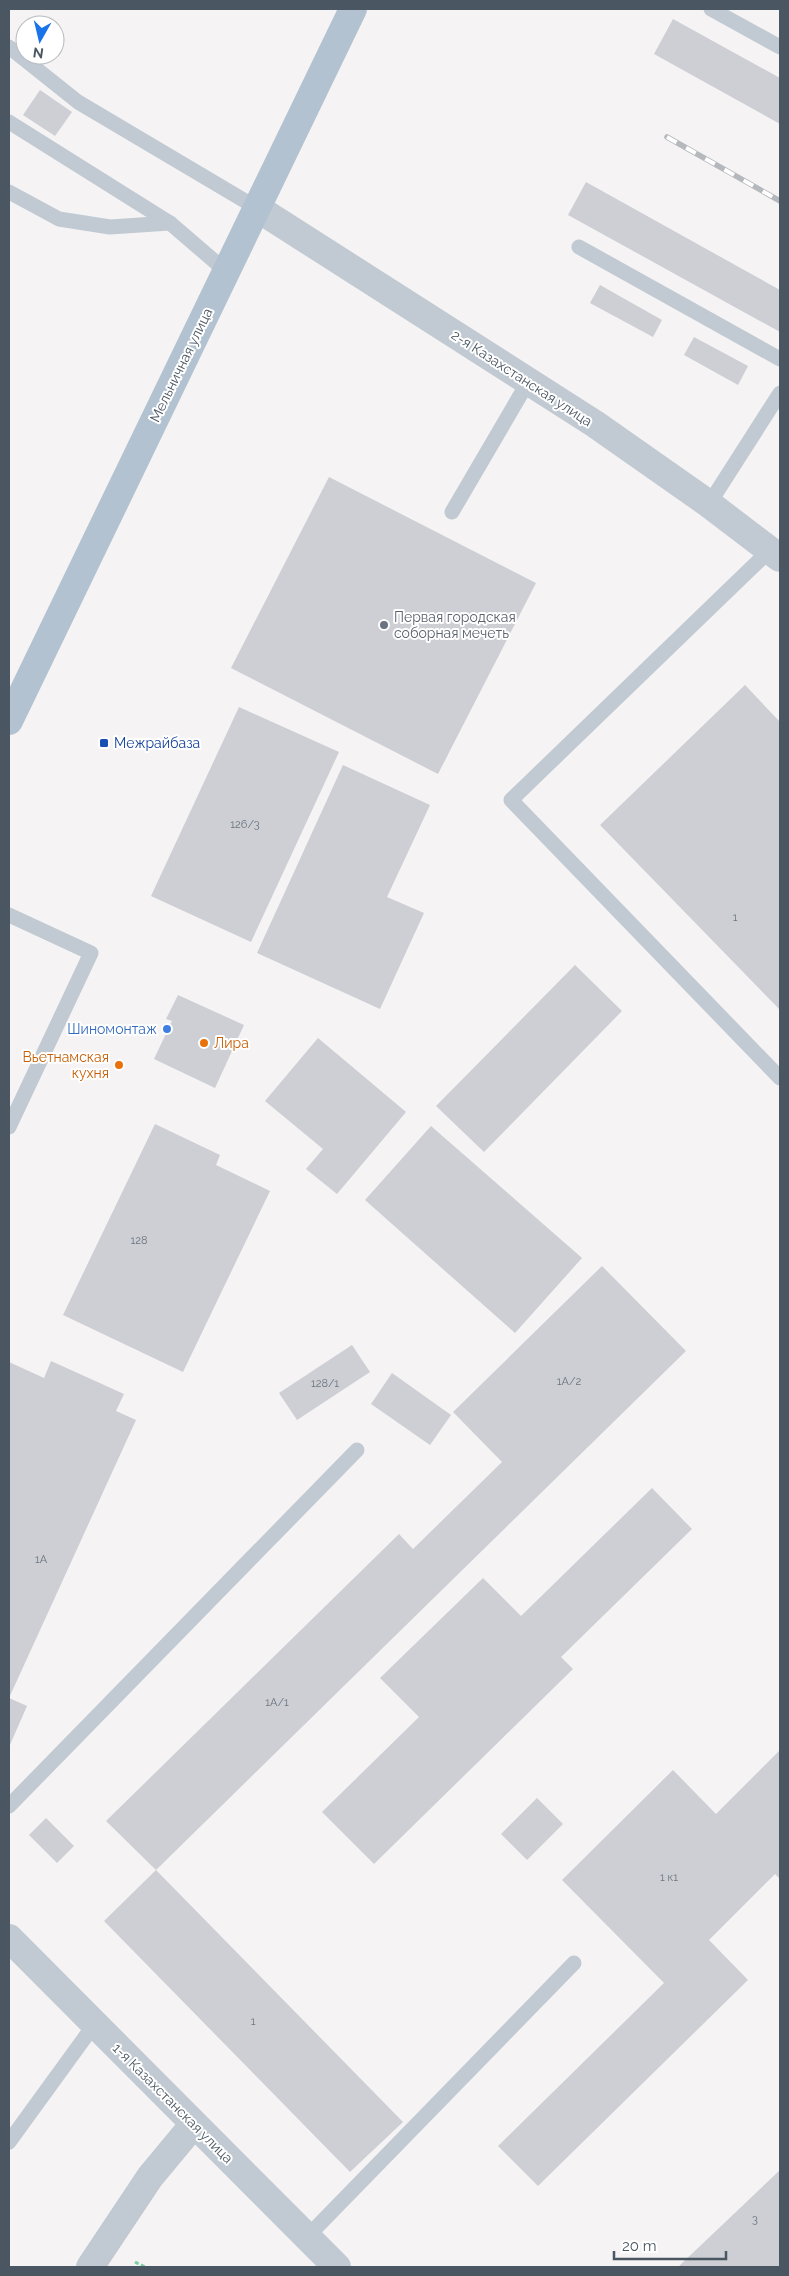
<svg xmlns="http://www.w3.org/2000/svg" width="789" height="2276" font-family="Raleway,sans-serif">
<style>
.building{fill:#cdcfd5}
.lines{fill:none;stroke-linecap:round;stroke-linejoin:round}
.path{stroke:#7ad0a6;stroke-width:3;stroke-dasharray:4 2.5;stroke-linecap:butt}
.service{stroke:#c1cad2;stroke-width:15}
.minor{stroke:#c1cad2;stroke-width:28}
.tertiary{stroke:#c1cad2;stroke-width:28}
.primary{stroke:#b3c2d1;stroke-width:28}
.rail-casing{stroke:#b5b8bd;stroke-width:5.5}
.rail{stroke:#fff;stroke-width:4;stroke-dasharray:11;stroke-linecap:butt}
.worship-dot{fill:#6b7280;stroke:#fff;stroke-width:2}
.transit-dot{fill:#1a4fb4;stroke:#fff;stroke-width:2}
.shop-dot{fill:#3f7fe0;stroke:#fff;stroke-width:2}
.food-dot{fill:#e8710a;stroke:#fff;stroke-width:2}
.labels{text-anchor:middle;stroke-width:4;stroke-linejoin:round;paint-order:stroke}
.number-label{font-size:11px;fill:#6b747e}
.street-label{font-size:14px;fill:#4a5661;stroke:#fff}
.worship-label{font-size:14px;fill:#5b616d;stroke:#fff;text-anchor:start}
.transit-label{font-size:14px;fill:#164399;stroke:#fff;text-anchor:start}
.shop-label{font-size:14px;fill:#366cbe;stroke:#fff;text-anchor:end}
.food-label{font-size:14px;fill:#c56008;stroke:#fff;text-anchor:start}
</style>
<rect width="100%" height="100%" fill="#f5f3f3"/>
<g class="building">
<polygon points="673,19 780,78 780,124 654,54"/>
<polygon points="40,90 72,112 55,136 23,115"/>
<polygon points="586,182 780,290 780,332 568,215"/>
<polygon points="600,285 662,320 653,337 590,303"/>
<polygon points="694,337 748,366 738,385 684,355"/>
<polygon points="329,477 536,583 438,774 231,668"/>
<polygon points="745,685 780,722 780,1010 600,825"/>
<polygon points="239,707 339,752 251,942 151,896"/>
<polygon points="343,765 430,805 387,897 424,913 380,1009 257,953"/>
<polygon points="575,965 622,1011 484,1152 436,1106"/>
<polygon points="178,995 244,1025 215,1088 154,1059 172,1021 166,1019"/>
<polygon points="318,1038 406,1112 337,1194 306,1169 323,1149 265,1101"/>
<polygon points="155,1124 220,1155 216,1165 270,1191 183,1372 63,1315"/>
<polygon points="431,1126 582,1258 515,1333 365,1200"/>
<polygon points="602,1266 686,1351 156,1870 106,1821 399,1534 413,1549 502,1462 453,1412"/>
<polygon points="352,1345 370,1372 297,1420 279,1393"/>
<polygon points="51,1361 124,1394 116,1411 136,1420 9,1698 27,1706 9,1747 9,1362 44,1378"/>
<polygon points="392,1373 451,1415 430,1445 371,1404"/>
<polygon points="652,1488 692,1529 561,1657 573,1669 374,1864 322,1812 419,1717 380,1678 483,1578 521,1616"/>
<polygon points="780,1750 780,1879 775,1874 709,1940 748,1980 538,2186 498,2146 664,1983 562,1880 673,1770 716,1814"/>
<polygon points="537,1798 563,1824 527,1860 501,1834"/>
<polygon points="46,1818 74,1846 57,1863 29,1835"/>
<polygon points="156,1870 403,2122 350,2172 104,1921"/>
<polygon points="780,2170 780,2267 678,2267"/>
</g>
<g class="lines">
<polyline class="path" points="135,2262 145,2267"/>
<g class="service">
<polyline points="711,9 780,47"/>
<polyline points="9,47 78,102 257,208"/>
<polyline points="9,122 170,223 227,272"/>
<polyline points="9,192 59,219 110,227 170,223"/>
<polyline points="579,247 780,359"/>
<polyline points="709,504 780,393"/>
<polyline points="452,512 528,382"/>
<polyline points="770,550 511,800 780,1078"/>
<polyline points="9,915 91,953 9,1127"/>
<polyline points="9,1806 357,1450"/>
<polyline points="9,2142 94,2025"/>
<polyline points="307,2237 574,1963"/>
</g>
<g class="minor">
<polyline points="257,208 595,424 709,504 780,558"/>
<polyline points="90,2267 150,2177 194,2124"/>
</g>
<polyline class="tertiary" points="9,1938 337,2267"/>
<polyline class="primary" points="9,721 353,9"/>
<defs>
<polyline id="rail" points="667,137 780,201"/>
</defs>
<use href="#rail" class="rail-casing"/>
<use href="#rail" class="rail"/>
</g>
<circle class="worship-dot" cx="384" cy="625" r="5"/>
<rect class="transit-dot" x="99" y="738" width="10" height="10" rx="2.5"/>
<circle class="shop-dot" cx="167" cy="1029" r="5"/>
<g class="food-dot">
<circle cx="204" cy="1043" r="5"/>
<circle cx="119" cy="1065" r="5"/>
</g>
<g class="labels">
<g class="number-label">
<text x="245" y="828">126/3</text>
<text x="735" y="921">1</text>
<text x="139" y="1244">128</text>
<text x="569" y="1385">1А/2</text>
<text x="325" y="1387">128/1</text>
<text x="41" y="1563">1А</text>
<text x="277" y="1706">1А/1</text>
<text x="669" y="1881">1 к1</text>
<text x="253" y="2025">1</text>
<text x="755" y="2223">3</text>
</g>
<g class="street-label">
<text transform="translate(181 365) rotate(-64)" y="5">Мельничная улица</text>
<text transform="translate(522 378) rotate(33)" y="5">2-я Казахстанская улица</text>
<text transform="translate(173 2103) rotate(45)" y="5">1-я Казахстанская улица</text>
</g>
<g class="worship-label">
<text x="394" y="622">Первая городская<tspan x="394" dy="16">соборная мечеть</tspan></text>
</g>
<g class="transit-label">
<text x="114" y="748">Межрайбаза</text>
</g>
<g class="shop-label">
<text x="157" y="1034">Шиномонтаж</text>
</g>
<g class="food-label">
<text x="214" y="1048">Лира</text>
<text x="109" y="1062" text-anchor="end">Вьетнамская<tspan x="109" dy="16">кухня</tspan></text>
</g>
</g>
<rect width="789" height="2276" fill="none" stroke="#4a5661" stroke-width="20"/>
<g transform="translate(40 40) rotate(188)"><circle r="24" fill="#ffffff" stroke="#b7bbc0"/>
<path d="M0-4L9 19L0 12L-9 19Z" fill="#1a73e8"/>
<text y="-8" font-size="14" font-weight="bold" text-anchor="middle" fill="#4a5661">N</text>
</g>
<path d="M614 2251v8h112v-8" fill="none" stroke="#4a5661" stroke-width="2.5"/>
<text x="622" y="2251" font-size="15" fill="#4a5661" stroke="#ffffff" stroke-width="4" paint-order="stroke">20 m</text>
</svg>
